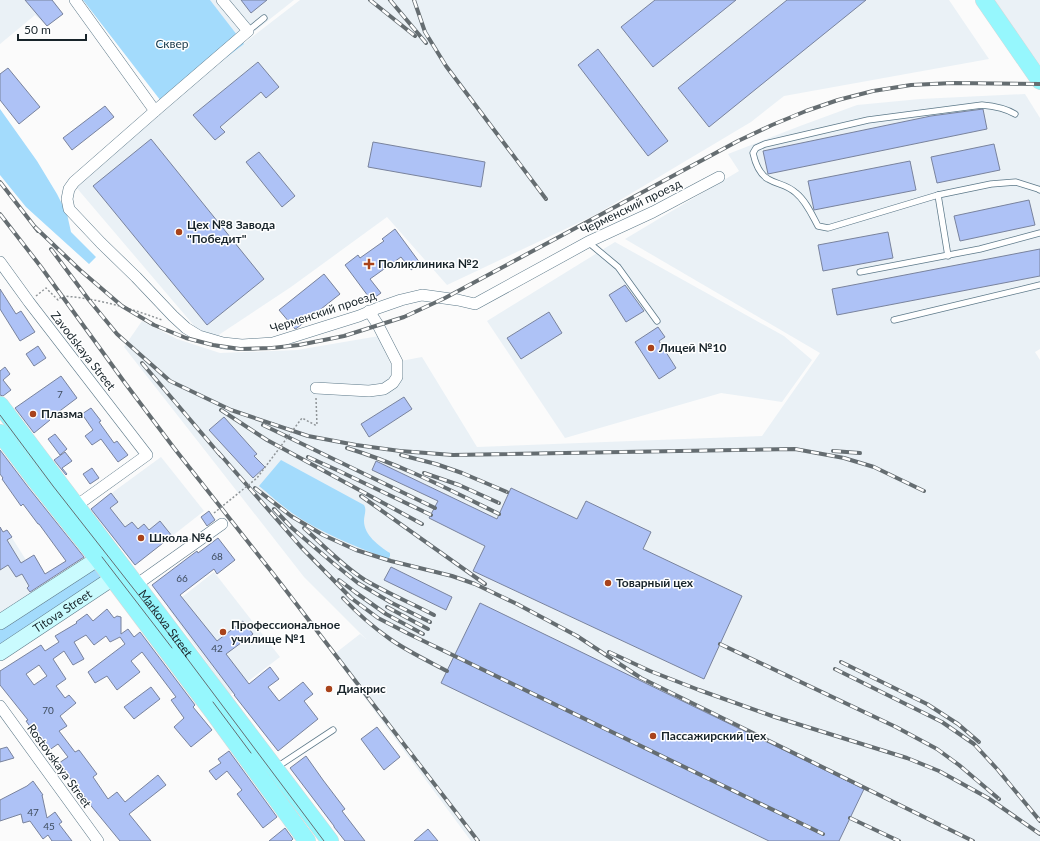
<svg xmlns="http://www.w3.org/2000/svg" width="1040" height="841" font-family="Lato,sans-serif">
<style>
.built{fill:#eaf1f6}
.green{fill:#a3dbfc}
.building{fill:#aec2f6;stroke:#79839d;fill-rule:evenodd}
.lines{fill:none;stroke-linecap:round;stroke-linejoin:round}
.lane-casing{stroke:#5d7989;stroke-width:7}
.street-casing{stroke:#5d7989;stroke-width:12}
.secondary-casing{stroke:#5d7989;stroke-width:16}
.primary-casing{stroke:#d5d8d9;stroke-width:18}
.path{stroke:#909598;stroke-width:1.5;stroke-dasharray:2 2;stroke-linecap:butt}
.lane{stroke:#fff;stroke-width:5.5}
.street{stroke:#fff;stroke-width:11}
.secondary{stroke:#cafbfe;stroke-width:15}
.primary{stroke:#96f7fd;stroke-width:17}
.tram{stroke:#656d71;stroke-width:1}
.rail-casing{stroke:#656d71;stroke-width:4}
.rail{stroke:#fff;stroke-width:2.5;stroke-dasharray:8;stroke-linecap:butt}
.path-bridge{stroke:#909598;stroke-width:1.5;stroke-dasharray:2 2;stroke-linecap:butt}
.poi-dot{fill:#a9431b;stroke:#fff;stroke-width:1.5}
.labels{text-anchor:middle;stroke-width:3;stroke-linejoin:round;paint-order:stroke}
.number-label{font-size:10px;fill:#3e4c5d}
.park-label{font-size:12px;fill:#16384a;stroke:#fff}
.street-label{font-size:12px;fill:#18242a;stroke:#fff}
.poi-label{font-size:12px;font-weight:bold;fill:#18242a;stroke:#fff;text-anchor:start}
</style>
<rect width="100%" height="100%" fill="#fbfbfb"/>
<g class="built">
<polygon points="0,0 53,0 63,14 47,26 35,15 0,44"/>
<polygon points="209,0 294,0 241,42"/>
<polygon points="300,0 949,0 989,59 784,96 751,122 595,215 447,285 387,217 291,287 214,338 196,328 70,180 164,105"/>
<polygon points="993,0 1040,0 1040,65"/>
<polygon points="1025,94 1040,118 1040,349 1035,352 1040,360 1040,841 471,841 333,655 360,634 366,639 304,577 124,347 142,321 177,339 220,353 297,350 379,336 390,363 422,357 477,447 762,436 820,353 625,239 739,171 728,154 800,126 857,105 920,99"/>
<polygon points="615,242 784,336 812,360 782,402 721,393 565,438 487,321"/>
<polygon points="161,457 204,511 135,565 90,509"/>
<polygon points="7,530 26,560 34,555 52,585 0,617 0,534"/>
<polygon points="214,572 280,657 230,695 168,608"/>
</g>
<g class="green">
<polygon points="83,0 210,0 244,44 164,105"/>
<polygon points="0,109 37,161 57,194 67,214 71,232 96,257 89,264 26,207 0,175"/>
<path d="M 281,460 L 364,505 C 367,510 364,515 364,521 C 364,535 379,546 390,553 L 390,556 L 389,558 L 386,558 C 354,546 321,533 292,513 C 281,505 270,495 259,486 Z"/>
<polygon points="96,567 106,579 0,648 0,629"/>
</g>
<g class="building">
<polygon points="25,0 52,0 63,14 47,26"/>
<polygon points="241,0 267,0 251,13"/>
<polygon points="655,0 736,0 653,67 621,27"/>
<polygon points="787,0 866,0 709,127 678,88"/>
<polygon points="598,49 668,141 648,156 578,65"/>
<polygon points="258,62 279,87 266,98 261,92 220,127 225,132 215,140 193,115"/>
<polygon points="8,68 40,107 19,124 0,100 0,74"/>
<polygon points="105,106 114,117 72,150 63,138"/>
<polygon points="983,109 987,129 768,174 763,151 931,116"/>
<polygon points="151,139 264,279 207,325 93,186"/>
<polygon points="373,142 485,162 481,187 368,167"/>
<polygon points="994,144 1000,170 937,183 931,157"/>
<polygon points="259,152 295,196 282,207 246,162"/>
<polygon points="910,161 916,190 814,210 808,181"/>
<polygon points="1029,200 1035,225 960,241 954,216"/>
<polygon points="395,229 420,263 411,270 401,257 370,279 381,293 371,300 345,265 358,255 360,258 384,241 382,239"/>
<polygon points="888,232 893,258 823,271 818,245"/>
<polygon points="1040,249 1040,276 837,315 832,289"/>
<polygon points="324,274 340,294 297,328 295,329 279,310"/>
<polygon points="625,285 644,311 626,322 609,295"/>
<polygon points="0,289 16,314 21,311 35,332 20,341 0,309"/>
<polygon points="549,312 562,333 521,359 507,338"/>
<polygon points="658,327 665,337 659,341 676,368 659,379 635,342"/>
<polygon points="38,346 46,358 34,366 26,354"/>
<polygon points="5,367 10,374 3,380 11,390 3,396 0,395 0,371"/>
<polygon points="61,376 77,398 49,419 50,420 34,433 15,408"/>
<polygon points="404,397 412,409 369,437 361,424"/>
<polygon points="91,408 101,421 99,422 114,443 117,441 128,455 118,462 101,439 92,445 85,436 93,430 82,414"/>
<polygon points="224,417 257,454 254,456 265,467 253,478 209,430"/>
<polygon points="55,434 67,449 60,455 48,439"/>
<polygon points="0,450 28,487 84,557 30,592 27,588 29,586 22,574 16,577 8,565 0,570 0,527 3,532 7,530 12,537 7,540 21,563 34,555 45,574 66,561 39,524 38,524 23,504 21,506 2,479 3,478 0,474"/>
<polygon points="65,452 72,461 62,468 67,474 66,475 54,460"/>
<polygon points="376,461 497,519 511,488 577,519 586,501 651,532 643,549 742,596 704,679 473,571 485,546 429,518 438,501 372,470"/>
<polygon points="92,468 99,478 90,484 83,474"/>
<polygon points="111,493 118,502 110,508 125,527 132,522 138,529 144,524 149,530 160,521 172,536 135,565 91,509"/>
<polygon points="209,511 215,520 207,526 201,517"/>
<polygon points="218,538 235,560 217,574 214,569 180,595 217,641 243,621 253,634 226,654 249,684 270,667 279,679 268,687 279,701 303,682 313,694 304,701 318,719 278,751 234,695 235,695 152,585 197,551 198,553"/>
<polygon points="391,567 452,597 446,610 384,580"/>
<polygon points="480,603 864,789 839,841 769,841 441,683"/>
<path d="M 107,609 L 114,618 L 117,616 L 121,617 L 121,634 L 128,629 L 134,637 L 140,632 L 195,705 L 193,707 L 212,730 L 191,747 L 174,727 L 184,718 L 171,700 L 176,697 L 142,652 L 131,661 L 140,672 L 117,690 L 107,676 L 95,683 L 88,672 L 125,644 L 120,637 L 110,642 L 106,636 L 94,645 L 86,635 L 74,642 L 84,659 L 73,665 L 64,651 L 53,659 L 66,679 L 56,686 L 65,698 L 69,695 L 76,703 L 60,716 L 67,726 L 59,731 L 75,752 L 79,750 L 97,774 L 93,777 L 108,799 L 117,792 L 125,802 L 158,775 L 166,785 L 129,814 L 151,841 L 120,841 L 92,807 L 78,788 L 77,788 L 59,763 L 68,757 L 58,744 L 48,751 L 26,721 L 28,720 L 0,685 L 0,671 L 41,645 L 45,651 L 59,642 L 55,636 L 77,623 L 76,622 L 87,614 L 93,621 ZM 39,665 L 47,676 L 34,685 L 26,674 Z"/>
<polygon points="151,687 160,699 134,719 124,707"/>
<polygon points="377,727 400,757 384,770 361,739"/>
<polygon points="7,747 14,758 0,762 0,749"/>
<polygon points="229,751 277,817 263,828 237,794 242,790 227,771 216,780 209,771 221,763 218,759"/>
<polygon points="306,756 323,780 345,809 342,811 365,841 345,841 334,827 334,826 290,768"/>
<polygon points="33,781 43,795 42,795 47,818 55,812 62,822 59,824 72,841 52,841 48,835 43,839 30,821 23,823 21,814 0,821 0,800 27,786"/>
<polygon points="285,828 293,839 291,841 269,841"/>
<polygon points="428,829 438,841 414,841"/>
</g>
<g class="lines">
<defs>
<g id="lane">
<polyline points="248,31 264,18"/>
<path d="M 1015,114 C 1005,108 993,106 982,105 L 868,120 L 765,144 L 756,148 L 753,153 C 755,162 759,174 768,179 C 778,185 786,184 796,193 C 806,201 812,215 818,226 L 828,228 L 938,195 L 991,184 L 1016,182 L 1038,189 L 1040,190"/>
<polyline points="938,195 948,256"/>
<polyline points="588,242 618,267 657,321"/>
<polyline points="860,272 980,249 1040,233"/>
<polyline points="894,320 1040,285"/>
<polyline points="277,767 333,730"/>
</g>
<g id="street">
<polyline points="75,0 155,111 248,31 222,0"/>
<polyline points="155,111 74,182 69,189 67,199 69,209 101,243 136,277 173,316 186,328 199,336 223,343 242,345 273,343 359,316 378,308 401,300 422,295 458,300 475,304 588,242 653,212 719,177"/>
<polyline points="0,262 29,302 147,455 76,506"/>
<polyline points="316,388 369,391 384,389 393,383 397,377 397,362 378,325 369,311"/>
<polyline points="136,585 222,524"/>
<polyline points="0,706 98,841"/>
</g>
<g id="secondary">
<polyline points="0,622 108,552"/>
<path id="s1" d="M 0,653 L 122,572"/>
</g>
<g id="primary">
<polyline points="984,0 1040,81"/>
<path id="s2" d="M 0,405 L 330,841"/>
<polyline points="0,433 36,481 98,559 213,712 307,841"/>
</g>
</defs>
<use href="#lane" class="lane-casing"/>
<use href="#street" class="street-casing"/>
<use href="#secondary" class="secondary-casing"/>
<use href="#primary" class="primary-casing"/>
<g class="path">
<path d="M 36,296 L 46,288 L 58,300 L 62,296 C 96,298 130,308 162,320"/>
<polyline points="316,398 317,426"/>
</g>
<use href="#lane" class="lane"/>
<use href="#street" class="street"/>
<use href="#secondary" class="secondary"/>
<use href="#primary" class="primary"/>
<g class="tram">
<polyline points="0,415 53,486 162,625 324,841"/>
<polyline points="102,557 172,648"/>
<polyline points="213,702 251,753"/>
</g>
<defs>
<g id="rail">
<polyline points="370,0 415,36"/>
<polyline points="390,0 426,43"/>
<polyline points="414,0 425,32 446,66 546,199"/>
<polyline points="0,182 38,231"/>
<polyline points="0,214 41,267 125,383 174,448 278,580 478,841"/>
<polyline points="35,227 80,270 122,306 154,325 186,338 213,345 240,349 272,348 299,345 344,336 404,317 445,298 738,141 772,125 806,111 838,100 873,91 911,85 953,83 1040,84"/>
<polyline points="51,249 89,300 117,334 170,381 231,410 308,436 356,445 400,451 453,455 795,449 844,458 874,467 924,491"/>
<polyline points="142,363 221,456"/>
<polyline points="221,410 267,440 422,524"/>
<polyline points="263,425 435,508"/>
<path d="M 347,448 C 400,464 450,490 499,514"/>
<polyline points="833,451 860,453"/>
<polyline points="218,452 301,547 351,598 378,618 407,633 823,834"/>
<polyline points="401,455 436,464 462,473 507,492"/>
<polyline points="308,457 339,471 431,515"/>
<polyline points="424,473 459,485 499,503"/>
<polyline points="255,488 291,516 323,535 356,550 391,561 452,576 475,584 517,604 577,636 641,678 973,841"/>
<polyline points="361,496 485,584"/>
<polyline points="274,509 292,528 333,563 358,583 390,602 430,622"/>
<path d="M 304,528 C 324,546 343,566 365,580 C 387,593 411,603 434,615"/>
<polyline points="339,580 355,592 386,614 423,634"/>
<path d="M 343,598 C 357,613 373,627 390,639 C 407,651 428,661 447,671"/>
<polyline points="387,607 428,629"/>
<polyline points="720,644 896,727 937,749 959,765 999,799"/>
<polyline points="609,652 650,671 699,690 775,717 907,758 939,771 988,798 1040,834"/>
<polyline points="841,662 927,704 958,724 979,742"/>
<polyline points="835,669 942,722 974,744 998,770 1040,821"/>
<polyline points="850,818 899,841"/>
</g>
</defs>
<use href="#rail" class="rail-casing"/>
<use href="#rail" class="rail"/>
<polyline class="path-bridge" points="214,513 257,478 302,418 317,426"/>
</g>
<g class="poi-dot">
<circle cx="179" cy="232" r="4"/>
<path d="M367 258h4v4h4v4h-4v4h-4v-4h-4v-4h4z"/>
<circle cx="651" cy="348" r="4"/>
<circle cx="33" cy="414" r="4"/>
<circle cx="141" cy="538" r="4"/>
<circle cx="608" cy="583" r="4"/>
<circle cx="223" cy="632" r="4"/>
<circle cx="329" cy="689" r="4"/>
<circle cx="653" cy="736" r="4"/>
</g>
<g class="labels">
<g class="number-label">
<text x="60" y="398">7</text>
<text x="217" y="560">68</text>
<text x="182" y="582">66</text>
<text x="217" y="652">42</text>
<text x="48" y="714">70</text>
<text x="33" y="816">47</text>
<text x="49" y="830">45</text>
</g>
<g class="park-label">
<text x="172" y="48">Сквер</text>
</g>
<g class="street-label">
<text transform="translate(631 207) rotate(-26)" y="4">Черменский проезд</text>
<text transform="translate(323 312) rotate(-18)" y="4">Черменский проезд</text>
<text transform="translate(83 351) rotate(52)" y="4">Zavodskaya Street</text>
<text dy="4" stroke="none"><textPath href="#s1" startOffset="75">Titova Street</textPath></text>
<text dy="4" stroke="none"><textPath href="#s2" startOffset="274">Markova Street</textPath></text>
<text transform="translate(59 766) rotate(54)" y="4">Rostovskaya Street</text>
</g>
<g class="poi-label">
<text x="187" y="229">Цех №8 Завода<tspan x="187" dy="14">"Победит"</tspan></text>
<text x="378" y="268">Поликлиника №2</text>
<text x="659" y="352">Лицей №10</text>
<text x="41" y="418">Плазма</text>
<text x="149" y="542">Школа №6</text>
<text x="616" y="587">Товарный цех</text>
<text x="231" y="629">Профессиональное<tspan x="231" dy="14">училище №1</tspan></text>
<text x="337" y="693">Диакрис</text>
<text x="661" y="740">Пассажирский цех</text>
</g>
</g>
<path d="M18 34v6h68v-6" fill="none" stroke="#18242a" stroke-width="2"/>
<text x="24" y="34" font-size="12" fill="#18242a" stroke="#ffffff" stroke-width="3" paint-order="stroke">50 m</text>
</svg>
